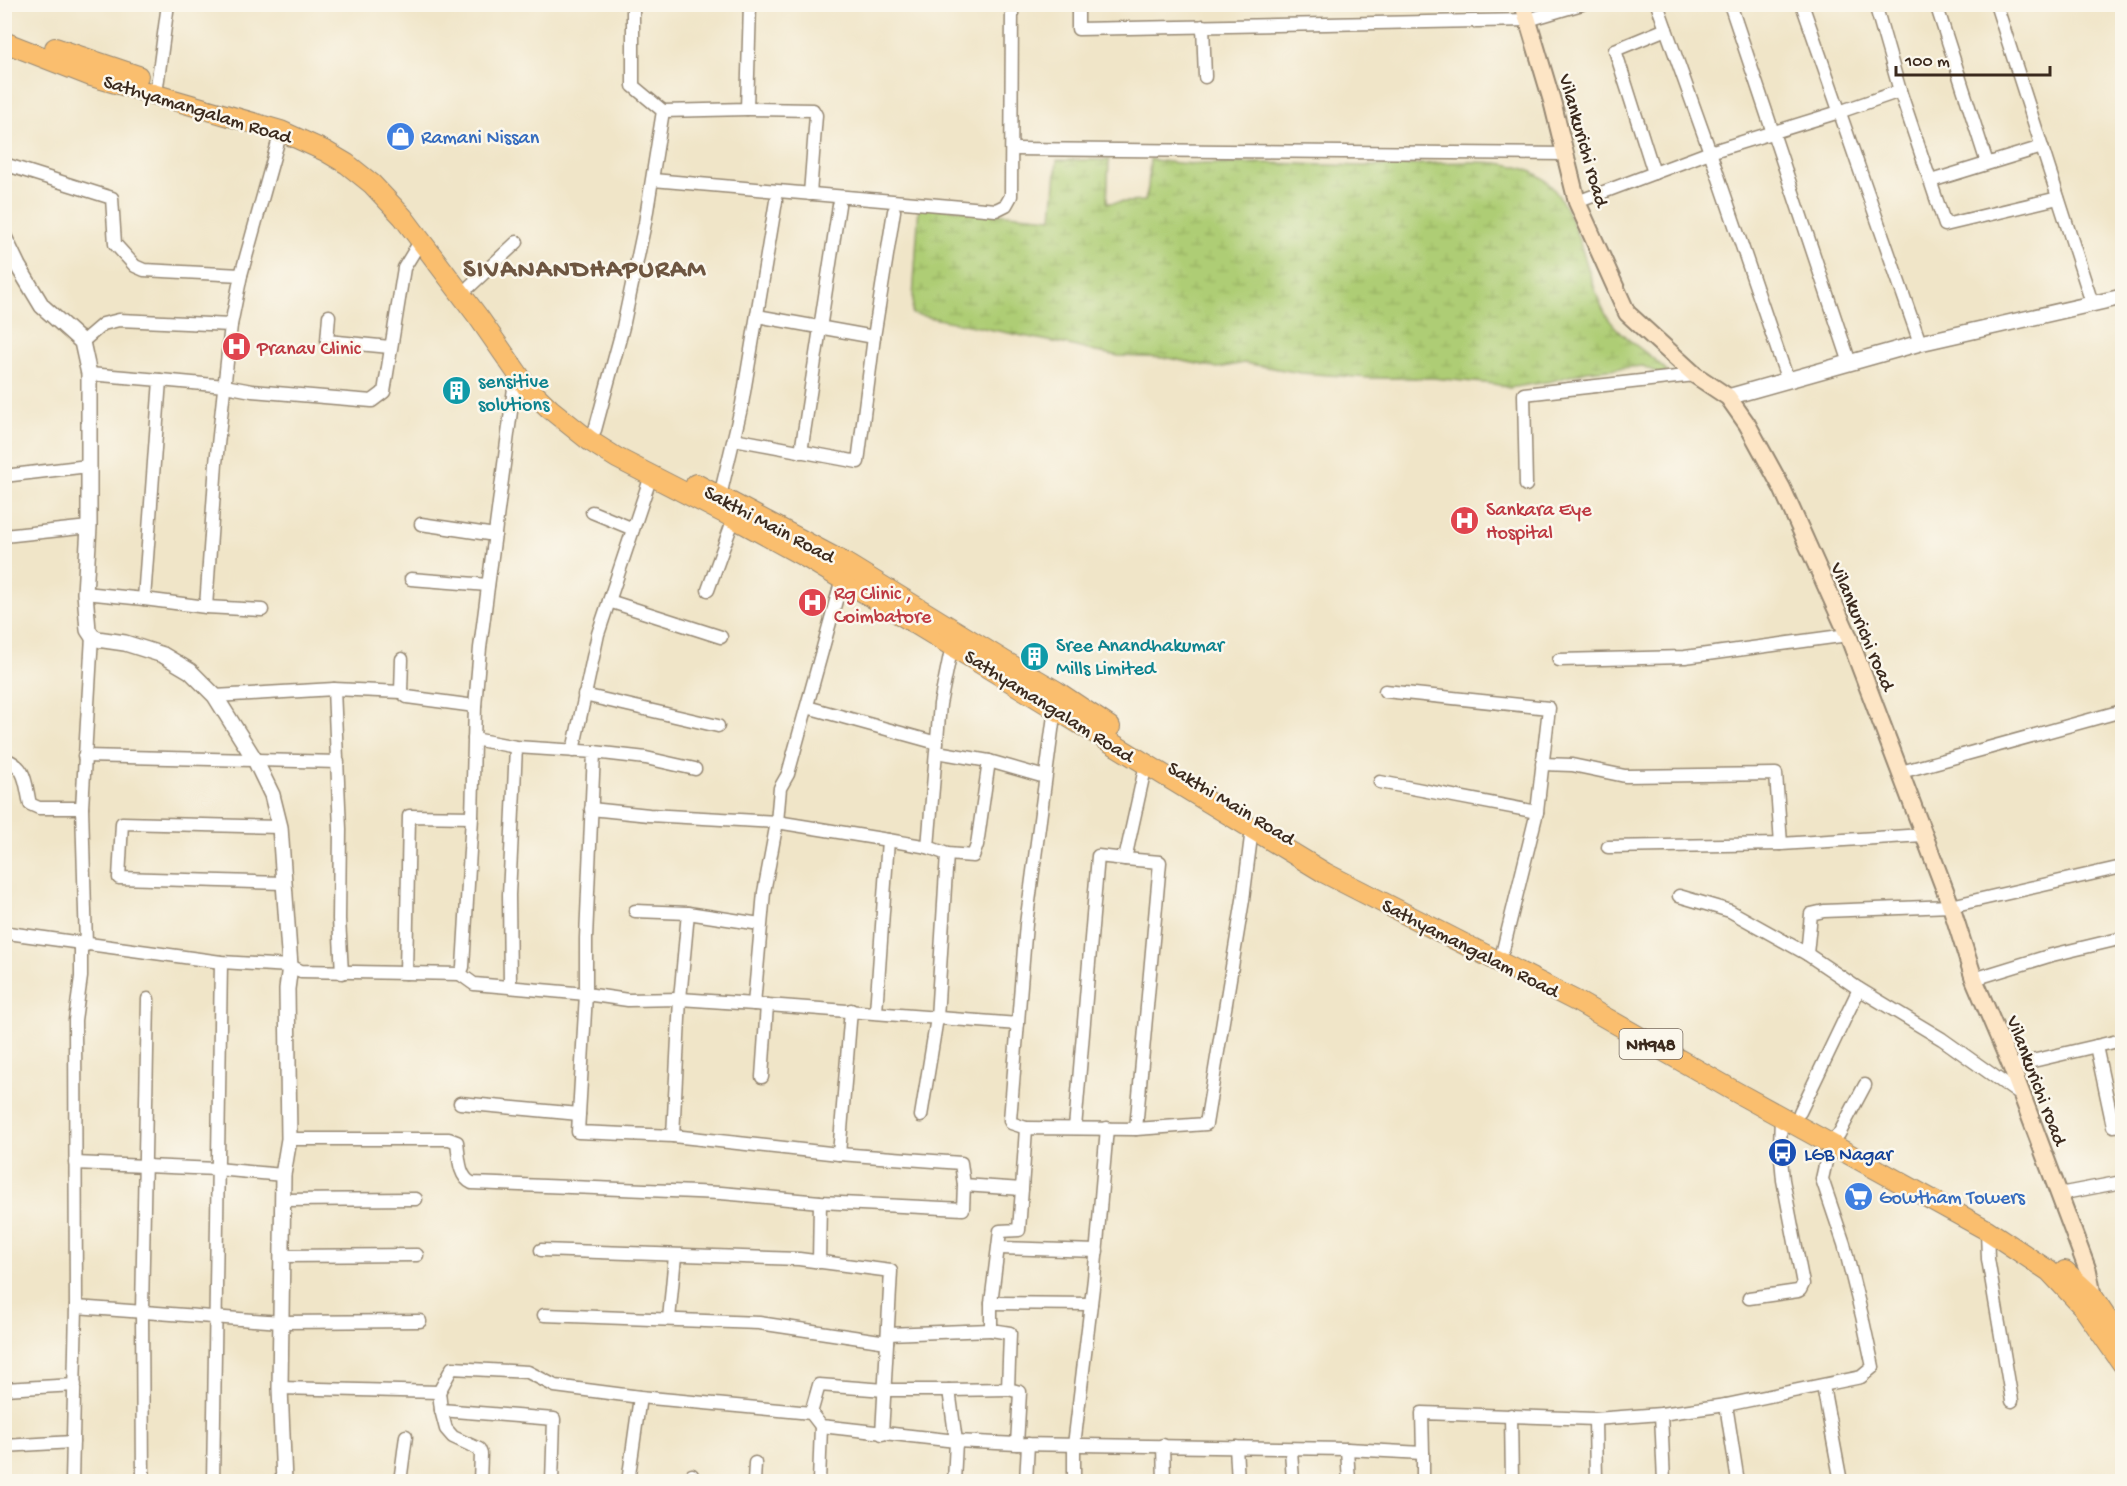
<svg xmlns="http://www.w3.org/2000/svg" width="2127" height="1486" font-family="'Gochi Hand',sans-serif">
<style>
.wetland{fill:url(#wetland-marsh);stroke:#747c49;stroke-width:1.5}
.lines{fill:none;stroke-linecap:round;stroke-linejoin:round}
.minor-casing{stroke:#968873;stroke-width:15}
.tertiary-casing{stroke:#968873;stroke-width:18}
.secondary-casing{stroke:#968873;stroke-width:20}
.trunk-casing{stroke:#968873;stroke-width:22}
.minor{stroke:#fff;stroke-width:12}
.tertiary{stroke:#fff;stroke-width:15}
.secondary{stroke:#fde5c5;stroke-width:16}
.trunk{stroke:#fabe6e;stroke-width:20}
.labels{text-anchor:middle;stroke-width:5;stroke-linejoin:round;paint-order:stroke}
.shield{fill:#fbf7ec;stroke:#75685c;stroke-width:1.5}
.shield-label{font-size:18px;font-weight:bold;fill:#3b2a1e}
.street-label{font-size:20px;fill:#3b2a1e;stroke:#fbf7ec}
.shop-label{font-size:20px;fill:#366cbe;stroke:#fbf7ec;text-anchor:start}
.health-label{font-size:20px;fill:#be3a42;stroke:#fbf7ec;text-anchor:start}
.culture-label{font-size:20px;fill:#0d838f;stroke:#fbf7ec;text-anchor:start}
.transit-label{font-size:20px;fill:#164399;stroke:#fbf7ec;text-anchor:start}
.district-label{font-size:26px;font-weight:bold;letter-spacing:1.5px;fill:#6e5641;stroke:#fbf7ec}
</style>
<defs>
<pattern id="wetland-marsh" width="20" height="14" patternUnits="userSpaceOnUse" patternTransform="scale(1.5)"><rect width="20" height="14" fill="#aecd74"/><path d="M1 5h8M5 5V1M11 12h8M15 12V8" fill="none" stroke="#97b064"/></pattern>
</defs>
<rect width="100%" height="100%" fill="#fbf7ec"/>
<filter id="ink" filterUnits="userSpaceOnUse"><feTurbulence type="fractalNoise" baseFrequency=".0167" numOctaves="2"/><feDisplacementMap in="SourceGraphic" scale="12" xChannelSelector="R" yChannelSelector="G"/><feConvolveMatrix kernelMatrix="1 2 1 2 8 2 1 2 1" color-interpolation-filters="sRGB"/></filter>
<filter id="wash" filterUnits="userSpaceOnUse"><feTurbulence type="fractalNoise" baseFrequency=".008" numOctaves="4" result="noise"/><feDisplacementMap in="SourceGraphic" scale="24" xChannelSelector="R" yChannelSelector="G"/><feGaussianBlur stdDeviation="1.35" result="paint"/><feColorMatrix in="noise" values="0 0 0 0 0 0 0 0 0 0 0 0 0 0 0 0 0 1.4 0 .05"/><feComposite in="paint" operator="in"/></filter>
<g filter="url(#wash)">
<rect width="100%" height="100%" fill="#f0e5c8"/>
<path class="wetland" d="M 1150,159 C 1188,167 1226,163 1264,163 C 1302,164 1339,166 1377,166 C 1423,167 1511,149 1546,181 C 1578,210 1584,270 1603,309 C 1617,338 1646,349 1667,371 L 1663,374 L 1659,374 L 1643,366 L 1587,371 L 1552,381 L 1509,388 L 1495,384 L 1433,378 L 1370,378 L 1301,373 L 1244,363 L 1218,368 L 1168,358 L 1119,356 L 1096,352 L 1069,345 L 912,314 L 919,206 L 1052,218 L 1057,160 L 1109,160 L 1107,203 L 1145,201 L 1148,188 Z"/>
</g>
<g filter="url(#ink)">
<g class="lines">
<defs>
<g id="minor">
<polyline points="1078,4 1078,29 1528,20 1582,4"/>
<polyline points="1657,4 1710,152 1788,381"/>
<polyline points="1730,4 1850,363"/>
<polyline points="1802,4 1920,343"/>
<polyline points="1875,4 1900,91 1945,225 2058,198"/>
<polyline points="1936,4 1987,163"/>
<polyline points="1996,4 2092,303"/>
<polyline points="1203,26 1205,77"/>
<polyline points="156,94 168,4"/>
<polyline points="747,109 813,110 816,115 810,194"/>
<polyline points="663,111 747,109 750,4"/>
<polyline points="1012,149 1566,154"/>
<polyline points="4,164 112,198 115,244 135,266 144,270 241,275"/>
<polyline points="1654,173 1615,50 1666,29"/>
<polyline points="653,180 996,210 1006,205 1011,196 1012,4"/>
<polyline points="1931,181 2042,147"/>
<polyline points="1577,202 1710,152 1839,112 1900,91"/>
<polyline points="470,286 517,242"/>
<polyline points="329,316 327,341 390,347"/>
<polyline points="757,316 874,337"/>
<polyline points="82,342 103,324 119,320 231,325"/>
<polyline points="89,374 160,380 144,599 206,607 216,463 231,325 241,275 281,131"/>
<polyline points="160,380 225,386 252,391 372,401 384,392 404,268 421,240"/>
<polyline points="595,430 623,327 645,223 663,111 633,86 633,4"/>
<polyline points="734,439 858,462 874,337 894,211"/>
<polyline points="801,452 839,205"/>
<polyline points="4,476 88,466"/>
<polyline points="1526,485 1524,394 1695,375"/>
<polyline points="720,496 742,404 776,201"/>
<polyline points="592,512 633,529"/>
<polyline points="421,524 495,535"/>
<polyline points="4,536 89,527"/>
<polyline points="411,579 488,585"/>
<polyline points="708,590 734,518"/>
<polyline points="85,593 144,599"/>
<polyline points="609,601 721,637"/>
<polyline points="206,607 262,610"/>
<polyline points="1559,660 1685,657 1848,635"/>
<polyline points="334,689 340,829 339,919 342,973"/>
<polyline points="1385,691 1549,708 1537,812 1503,950"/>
<polyline points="401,692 402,659"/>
<polyline points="584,695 718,726"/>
<polyline points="215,696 334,689 401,692 407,697 475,706"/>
<polyline points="807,707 937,743"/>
<polyline points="474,739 516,747 594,752 586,938 586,994 578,1132 673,1136 839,1154 961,1163 964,1185 1022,1189 1026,1128 1136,1129 1206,1124 1243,900 1252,829"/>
<polyline points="573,751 598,634 651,476"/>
<polyline points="594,752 646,758 695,769"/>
<polyline points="937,752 989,761 1045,777"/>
<polyline points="84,756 338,762"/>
<path d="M 4,759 C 27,766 25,783 30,804 L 39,808 L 82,808 L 86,945"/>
<polyline points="1542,764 1572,765 1625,776 1776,774 1781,844"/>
<polyline points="1901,772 2122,711"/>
<polyline points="1380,782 1537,812"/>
<polyline points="82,808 92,636"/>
<polyline points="591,809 649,815 777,822 888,840 876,1012"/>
<polyline points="280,827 122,823 119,878 284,883"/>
<polyline points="888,840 928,847"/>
<polyline points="1608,847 1781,844 1923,835"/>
<polyline points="947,854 973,856 977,845 989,761"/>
<polyline points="1679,896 1730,911 1807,954 1859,989 1942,1039 2022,1096"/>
<polyline points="635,911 688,913 760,924"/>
<polyline points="8,933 221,962 290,966 301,971 460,974 463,967 472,817 475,706 480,648 516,373"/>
<polyline points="1807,954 1811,914 1824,911 1951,906 2122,867"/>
<polyline points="406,973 409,816 472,817"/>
<polyline points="460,974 474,984 586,994 628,1000 680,999 754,1004 1018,1024"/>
<polyline points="1974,979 2052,955 2119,939"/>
<polyline points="510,986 509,895 516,747"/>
<polyline points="754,1004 764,892 777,822 780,788 788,774 842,579"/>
<polyline points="2096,1046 2113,1126 2122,1125"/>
<polyline points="2011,1066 2122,1040"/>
<polyline points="762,1077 767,1005"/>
<polyline points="460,1103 579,1114"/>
<polyline points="1800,1112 1859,989"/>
<polyline points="921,1116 937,1018 947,854 928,847 940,704 952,645"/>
<polyline points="1026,1128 1011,1123 1010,1120 1026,924 1055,708"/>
<polyline points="1075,1128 1098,856 1125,859"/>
<polyline points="1136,1129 1160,862 1125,859 1146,764"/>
<polyline points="673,1136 680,999 688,913"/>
<path d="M 289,1139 L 449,1139 L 457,1142 C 459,1155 458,1177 472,1183 L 721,1193 L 820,1202 L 963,1209 L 964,1185"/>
<polyline points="839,1154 851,1010"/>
<polyline points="75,1163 217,1169 283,1175"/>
<polyline points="2059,1194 2122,1182"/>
<polyline points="283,1200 416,1199"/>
<polyline points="1987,1230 1988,1259 2012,1401"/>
<polyline points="999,1248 1097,1251"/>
<polyline points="541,1250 799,1259 891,1271 882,1434"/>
<polyline points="282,1256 417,1255"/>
<polyline points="819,1262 820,1202"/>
<polyline points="1749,1298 1798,1291 1800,1290 1803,1284 1783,1180 1780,1147 1781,1117"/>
<polyline points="991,1303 1091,1304"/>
<polyline points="76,1307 281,1322 420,1321"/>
<polyline points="544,1315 759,1323 887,1342"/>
<polyline points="669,1319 675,1256"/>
<polyline points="888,1334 991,1330"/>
<polyline points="1823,1386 1841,1482"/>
<polyline points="280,1388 439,1392 452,1368 528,1372 555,1386 640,1397 811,1413 821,1426 956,1441 1017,1444 1347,1449 1423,1453 1422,1413 1595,1419 1661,1414 1726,1405 1861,1377 1873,1367 1862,1316 1844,1244 1822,1179 1830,1143 1839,1134 1865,1085"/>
<polyline points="4,1389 75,1385"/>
<polyline points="1008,1389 1020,1392 1017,1444"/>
<polyline points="439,1392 441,1410 554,1419 552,1482"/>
<polyline points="1726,1405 1738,1482"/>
<polyline points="441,1410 446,1429 453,1437 479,1449 481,1454 480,1482"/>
<polyline points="811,1413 819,1385 885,1390 949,1390"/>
<polyline points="1661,1414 1664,1482"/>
<polyline points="1511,1415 1512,1482"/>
<polyline points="1595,1419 1596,1482"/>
<polyline points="1163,1445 1164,1482"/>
<polyline points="4,1446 73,1442"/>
<polyline points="1236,1447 1238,1482"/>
<polyline points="1291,1449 1293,1482"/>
<polyline points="1347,1449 1349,1482"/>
<polyline points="1423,1453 1423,1482"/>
<polyline points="72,1482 76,1307 75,1020 81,977 81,944"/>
<polyline points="143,1482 142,1311 148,999"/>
<polyline points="213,1482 221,962"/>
<polyline points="400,1482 406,1436"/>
<polyline points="628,1482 640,1397"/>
<polyline points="691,1482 692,1475"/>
<polyline points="754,1482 755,1463"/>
<polyline points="819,1482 821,1426"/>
<polyline points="954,1482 956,1441 949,1390 1008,1389 1010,1333 991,1330 991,1303 1000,1231 1019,1230 1022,1189"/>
<polyline points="1026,1482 1028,1444"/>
<polyline points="1074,1482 1074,1445 1094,1279 1107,1128"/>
</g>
<g id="tertiary">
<polyline points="4,237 18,266 42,306 82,342 89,374 89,527 85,593 88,630 92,636 97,639 125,643 163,655 190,671 215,696 255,760 272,795 280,827 290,966 287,989 289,1139 283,1175 280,1388 284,1482"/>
<polyline points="1728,397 1920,343 2122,297"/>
</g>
<polyline id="secondary" points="1523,4 1552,101 1577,202 1627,313 1695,375 1728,397 1747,424 1782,488 1848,635 1951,906 1974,979 2011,1066 2088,1271 2093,1297 2090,1300"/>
<g id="trunk">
<polyline points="4,42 91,76 281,131 325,151 347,164 372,184 403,217 479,318 527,387 550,409 590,441 617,458 734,518 809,559 1325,873 1578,1002 1736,1092 1987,1230 2049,1271 2083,1307 2122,1363"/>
<polyline points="55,48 138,76"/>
<polyline points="696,484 845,563 1006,662 1056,691 1110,727"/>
<polyline points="2065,1271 2093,1297 2122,1340"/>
</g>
</defs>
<use href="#minor" class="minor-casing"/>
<use href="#tertiary" class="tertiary-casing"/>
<use href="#secondary" class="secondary-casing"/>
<use href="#trunk" class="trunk-casing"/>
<use href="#minor" class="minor"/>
<use href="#tertiary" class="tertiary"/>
<use href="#secondary" class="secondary"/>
<use href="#trunk" class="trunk"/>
</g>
</g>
<defs>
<symbol id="shop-disc" viewBox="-11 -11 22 22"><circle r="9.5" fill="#3f7fe0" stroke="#fbf7ec"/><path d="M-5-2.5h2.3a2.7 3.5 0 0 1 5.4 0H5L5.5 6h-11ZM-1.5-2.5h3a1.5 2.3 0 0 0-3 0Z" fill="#fff"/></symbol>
<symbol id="hospital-disc" viewBox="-11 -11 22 22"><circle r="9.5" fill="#e0444e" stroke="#fbf7ec"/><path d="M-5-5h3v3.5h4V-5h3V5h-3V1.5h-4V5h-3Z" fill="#fff"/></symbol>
<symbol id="building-disc" viewBox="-11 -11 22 22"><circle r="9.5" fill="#0f9aa8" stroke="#fbf7ec"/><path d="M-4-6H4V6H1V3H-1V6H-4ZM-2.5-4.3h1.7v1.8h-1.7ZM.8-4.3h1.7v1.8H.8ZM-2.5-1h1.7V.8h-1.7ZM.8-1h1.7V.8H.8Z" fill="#fff"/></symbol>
<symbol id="bus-disc" viewBox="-11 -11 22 22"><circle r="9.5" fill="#1a4fb4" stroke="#fbf7ec"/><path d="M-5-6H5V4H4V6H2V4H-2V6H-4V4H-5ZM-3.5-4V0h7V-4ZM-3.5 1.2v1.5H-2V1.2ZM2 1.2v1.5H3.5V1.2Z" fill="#fff"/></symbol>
<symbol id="supermarket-disc" viewBox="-11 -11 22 22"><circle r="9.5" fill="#3f7fe0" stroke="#fbf7ec"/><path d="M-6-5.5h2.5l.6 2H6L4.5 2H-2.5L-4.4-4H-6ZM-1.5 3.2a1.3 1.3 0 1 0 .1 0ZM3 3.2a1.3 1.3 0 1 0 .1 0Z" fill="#fff"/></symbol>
</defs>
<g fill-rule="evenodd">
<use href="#shop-disc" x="384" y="120" width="33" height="33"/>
<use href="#hospital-disc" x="220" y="330" width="33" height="33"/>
<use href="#building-disc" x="440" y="374" width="33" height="33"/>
<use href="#hospital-disc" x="1448" y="504" width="33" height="33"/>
<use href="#hospital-disc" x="796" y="586" width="33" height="33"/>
<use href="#building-disc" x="1018" y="640" width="33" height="33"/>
<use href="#bus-disc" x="1766" y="1136" width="33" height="33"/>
<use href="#supermarket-disc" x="1842" y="1180" width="33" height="33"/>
</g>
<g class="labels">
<rect class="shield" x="1619.5" y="1029" width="63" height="30" rx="4.5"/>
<g class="shield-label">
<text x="1651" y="1050">NH948</text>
</g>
<g class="street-label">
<text transform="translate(198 108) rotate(17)" y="7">Sathyamangalam Road</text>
<text transform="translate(1585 140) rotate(74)" y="7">Vilankurichi road</text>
<text transform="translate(770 523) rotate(28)" y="7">Sakthi Main Road</text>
<text transform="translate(1864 626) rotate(67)" y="7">Vilankurichi road</text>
<text transform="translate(1050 705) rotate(32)" y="7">Sathyamangalam Road</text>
<text transform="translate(1232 802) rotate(31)" y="7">Sakthi Main Road</text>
<text transform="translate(1471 947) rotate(27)" y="7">Sathyamangalam Road</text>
<text transform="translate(2038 1080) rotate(69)" y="7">Vilankurichi road</text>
</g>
<g class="shop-label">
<text x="421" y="143">Ramani Nissan</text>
<text x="1879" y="1203">Gowtham Towers</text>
</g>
<g class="health-label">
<text x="257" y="354">Pranav Clinic</text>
<text x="1486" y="515">Sankara Eye<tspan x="1486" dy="23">Hospital</tspan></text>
<text x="834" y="599">Rg Clinic ,<tspan x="834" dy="23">Coimbatore</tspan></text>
</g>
<g class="culture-label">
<text x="478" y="387">sensitive<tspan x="478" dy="23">solutions</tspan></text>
<text x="1056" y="651">Sree Anandhakumar<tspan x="1056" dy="23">Mills Limited</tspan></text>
</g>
<g class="transit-label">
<text x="1804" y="1160">LGB Nagar</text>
</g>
<g class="district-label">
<text x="585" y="276">SIVANANDHAPURAM</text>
</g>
</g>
<rect width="2127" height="1486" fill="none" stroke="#fbf7ec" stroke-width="24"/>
<path d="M1896 66v9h154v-9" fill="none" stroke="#3b2a1e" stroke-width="3"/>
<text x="1905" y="66" font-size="18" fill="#3b2a1e" stroke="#fbf7ec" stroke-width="4.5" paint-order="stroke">100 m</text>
</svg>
